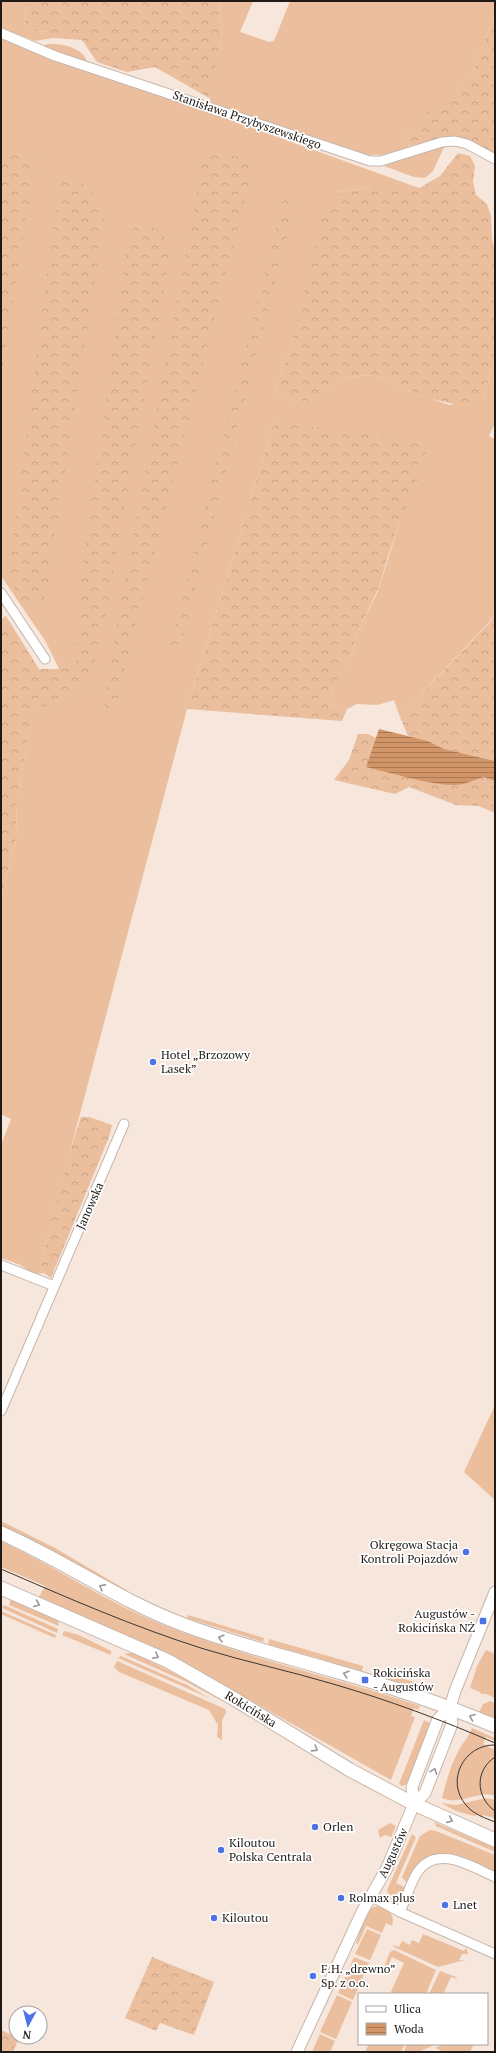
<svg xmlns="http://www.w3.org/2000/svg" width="496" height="2053" font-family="'PT Serif',serif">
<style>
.grass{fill:#ebbe9d}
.forest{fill:url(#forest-crowns)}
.water{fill:url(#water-rules)}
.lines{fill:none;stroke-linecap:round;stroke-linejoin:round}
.minor-casing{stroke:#c5b6ab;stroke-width:11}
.tertiary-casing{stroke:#c5b6ab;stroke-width:13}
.secondary-casing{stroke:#c5b6ab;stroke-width:15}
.minor{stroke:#fff;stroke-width:9}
.tertiary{stroke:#fff;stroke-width:11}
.secondary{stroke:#fff;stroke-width:13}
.tram{stroke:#3b3530;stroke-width:1}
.oneway{stroke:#9a9896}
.poi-dot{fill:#4d72e5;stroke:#fff;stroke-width:1.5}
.labels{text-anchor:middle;stroke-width:3.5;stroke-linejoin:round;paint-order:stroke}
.street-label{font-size:12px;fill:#1f1a16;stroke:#fff}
.poi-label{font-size:12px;fill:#1f1a16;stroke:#fff;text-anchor:start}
</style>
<defs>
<pattern id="forest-crowns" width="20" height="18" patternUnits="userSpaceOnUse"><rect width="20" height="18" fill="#ebbe9d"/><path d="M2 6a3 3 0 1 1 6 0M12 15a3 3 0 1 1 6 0" fill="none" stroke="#c9a386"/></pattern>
<pattern id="water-rules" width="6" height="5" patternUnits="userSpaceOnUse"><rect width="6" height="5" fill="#d19568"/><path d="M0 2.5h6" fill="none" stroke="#a97955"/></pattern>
</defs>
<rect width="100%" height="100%" fill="#f6e6db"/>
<g class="grass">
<polygon points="1,1 28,1 24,23 36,31 50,32 53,38 35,41 1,28"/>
<path d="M 219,1 L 253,1 L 240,32 L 269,42 L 274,41 L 290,1 L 495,1 L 495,18 L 490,27 L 471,77 L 407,136 L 409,146 C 394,155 378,156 361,154 L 213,104 L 210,100 L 209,95 L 222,33 Z"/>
<path d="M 1,37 L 419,188 L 371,188 L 337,191 L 292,344 L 276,385 L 279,395 L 295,401 L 325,392 L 341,378 L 368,375 L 387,378 L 413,393 L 450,405 L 483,397 L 495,360 L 495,423 L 489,436 L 495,439 L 495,612 L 490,621 L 400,717 L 394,700 L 377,705 L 357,704 L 347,709 L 327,704 L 336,682 L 353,652 L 356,636 L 378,591 L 400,521 L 274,422 L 187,709 L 40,1265 L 44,1273 C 33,1276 28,1269 20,1265 C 14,1262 7,1260 1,1258 L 1,1145 L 11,1119 L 1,1114 L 1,897 L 16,840 L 17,799 L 33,712 L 89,684 L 63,677 L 46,642 L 1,576 Z"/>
<path d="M 48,44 C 62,43 84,48 87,62 L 42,46 Z"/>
<polygon points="445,145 433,171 425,178 414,177 384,166"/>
<polygon points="495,1405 495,1500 464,1472"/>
<polygon points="1,1521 55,1548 128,1591 125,1591 1,1525"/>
<path d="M 1,1541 C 56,1567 106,1602 163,1625 C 246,1658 335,1677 420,1706 L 418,1710 L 414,1708 L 411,1716 L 415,1717 L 391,1780 L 171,1655 L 39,1597 L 45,1586 L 1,1567 Z"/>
<polygon points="11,1600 58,1621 59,1626 9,1605"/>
<polygon points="4,1605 58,1629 57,1633 2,1608"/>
<polygon points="1,1611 56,1635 55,1638 1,1614"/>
<polygon points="188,1615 264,1638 263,1642 187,1618"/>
<polygon points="64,1631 79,1635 111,1651 111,1655 62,1635"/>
<polygon points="269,1639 363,1666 362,1671 268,1644"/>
<polygon points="486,1650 495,1654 495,1698 486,1694 481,1694 480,1692 470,1688 477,1666"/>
<polygon points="129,1653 134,1653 182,1677 227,1704 189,1683 124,1654"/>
<polygon points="121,1656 187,1685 209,1698 118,1658"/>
<polygon points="117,1661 225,1709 226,1712 222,1721 222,1740 217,1737 218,1725 209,1710 119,1672 114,1667"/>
<polygon points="387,1673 425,1686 425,1691 385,1678"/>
<polygon points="491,1701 495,1704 495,1719 479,1712 483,1704"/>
<polygon points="424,1720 430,1723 407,1784 402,1786 399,1784"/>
<path d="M 472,1728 L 495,1738 L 495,1741 L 486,1737 L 483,1744 L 495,1750 L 495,1796 C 477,1790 462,1806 442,1798 C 446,1782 451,1764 459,1750 C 463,1742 469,1737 472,1728 Z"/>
<polygon points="486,1798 495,1800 495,1818 483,1815 482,1817 477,1815 474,1816 456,1811 441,1803 456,1805"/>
<polygon points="434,1822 495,1848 495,1852 436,1826"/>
<polygon points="390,1823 396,1826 391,1837 385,1835 380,1838 378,1830"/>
<path d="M 430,1830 L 436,1831 L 495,1855 L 495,1872 C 477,1864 451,1846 431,1857 C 422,1861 415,1875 409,1883 L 404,1880 L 402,1877 L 420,1836 Z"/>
<polygon points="412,1834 416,1837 396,1883 406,1888 402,1897 394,1900 390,1898 387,1890"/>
<path d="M 377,1906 C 387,1908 396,1914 392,1926 L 386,1923 L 382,1933 L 366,1926 L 358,1944 L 356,1943 C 362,1931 361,1910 377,1906 Z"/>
<polygon points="367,1929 381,1935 370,1960 355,1954"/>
<polygon points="423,1934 464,1951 466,1948 468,1954 462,1954 459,1960 465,1960 438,1967 394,1947 393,1945 399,1947 402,1941 410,1945 412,1940 419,1943"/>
<polygon points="394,1950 436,1970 426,1994 390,1994 404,1963 392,1957 387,1968 384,1967 390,1952"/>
<polygon points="354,1957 369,1963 353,2000 338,1993"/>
<polygon points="440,1971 456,1977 457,1979 451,1977 443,1994 429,1994"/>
<polygon points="337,1995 352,2002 336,2039 320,2032"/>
<polygon points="320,2034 335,2041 330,2052 312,2052"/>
<polygon points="369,2044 405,2044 401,2052 365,2052"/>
<polygon points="407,2044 437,2044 418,2052 404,2052"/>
<polygon points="444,2044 474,2044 470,2052 444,2052 435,2048"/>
</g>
<g class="forest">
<polygon points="28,1 219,1 222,33 209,98 155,67 127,72 97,62 82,40 53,38 50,32 36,31 24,23"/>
<polygon points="495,18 495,154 463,138 450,137 409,146 407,137 423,115 451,95 471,77 490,27"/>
<polygon points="6,150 35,159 1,378 1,155"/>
<polygon points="212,151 234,155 251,164 250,181 114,711 109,718 104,712 107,678 203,159"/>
<polygon points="458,153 470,156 475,166 473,182 476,195 487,204 491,216 492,238 495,255 495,360 483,397 468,407 427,398 413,393 387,378 368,375 341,378 325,392 312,401 295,401 279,395 276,385 292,344 321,219 338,191 371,188 419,188 440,176"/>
<path d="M 60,175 L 76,177 L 90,190 L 99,200 L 104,221 L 46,594 L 41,606 C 18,609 13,587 9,569 Z"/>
<polygon points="291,190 294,202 288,233 181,643 172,659 169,649 283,201"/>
<polygon points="138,224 161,230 171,250 105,617 90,684 33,712 17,799 16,840 1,897 1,619 6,616 39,669 76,669 81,580 129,233"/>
<polygon points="274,422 429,443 418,478 400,521 388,556 379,587 356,636 353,652 336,682 327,704 347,709 342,721 187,709"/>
<polygon points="495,612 495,761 444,749 428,741 408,736 400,717 490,622"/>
<polygon points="358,734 368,734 376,738 366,767 430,781 455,785 470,782 484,777 495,781 495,813 479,806 456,805 409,787 395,794 334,780 349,760"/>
<polygon points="81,1117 89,1117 112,1125 109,1137 51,1278 44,1273 40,1265 70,1151"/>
<polygon points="152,1957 214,1982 194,2035 160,2023 156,2031 125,2018"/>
<polygon points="1,2030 19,2038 13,2052 1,2052"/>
</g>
<path class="water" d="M 379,729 L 428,741 L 444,749 L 495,761 L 495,781 L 484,777 C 475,780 464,785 454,785 C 429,785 392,773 366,767 Z"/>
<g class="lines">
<defs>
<g id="minor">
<polyline points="1,33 55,56 370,161 381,161 442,142 455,141 467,144 495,159"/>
<polyline points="1,593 45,659"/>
<polyline points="1,1265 54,1286"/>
<polyline points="1,1411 124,1124"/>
<path d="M 371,1896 L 400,1912 C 406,1899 410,1884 417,1873 C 436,1843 472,1867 495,1877"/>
<polyline points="400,1912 495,1954"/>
</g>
<g id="tertiary">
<polyline points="414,1804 412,1787 438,1719 450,1708"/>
<polyline points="297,2052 363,1910 387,1868 414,1804 425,1793 452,1724 450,1708 455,1691 495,1592"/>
</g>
<g id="secondary">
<path d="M 1,1533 C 63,1560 118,1600 182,1624 C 231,1643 284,1656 335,1671 C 389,1686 443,1704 495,1726"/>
<path id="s1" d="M 1,1588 L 168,1661 L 236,1700 L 350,1770 L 414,1804 L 495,1840"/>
</g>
</defs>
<use href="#minor" class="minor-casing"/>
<use href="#tertiary" class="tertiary-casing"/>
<use href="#secondary" class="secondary-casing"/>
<use href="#minor" class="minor"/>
<use href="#tertiary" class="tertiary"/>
<use href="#secondary" class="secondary"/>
<g class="tram">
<path d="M 1,1569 C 68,1598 134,1627 204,1649 C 246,1662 290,1671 333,1684 C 388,1700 442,1720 495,1743"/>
<path d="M 495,1745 C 464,1744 445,1781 466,1805 C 473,1814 485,1818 495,1822"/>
<path d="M 495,1757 C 475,1770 475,1797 495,1811"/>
</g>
</g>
<defs><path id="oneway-chevron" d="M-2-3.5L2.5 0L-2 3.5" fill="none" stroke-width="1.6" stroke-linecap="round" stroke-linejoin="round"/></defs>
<g class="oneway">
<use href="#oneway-chevron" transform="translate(102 1587) rotate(-151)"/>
<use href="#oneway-chevron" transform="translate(37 1604) rotate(23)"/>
<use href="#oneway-chevron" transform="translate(221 1638) rotate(-164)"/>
<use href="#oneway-chevron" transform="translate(156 1656) rotate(26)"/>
<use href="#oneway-chevron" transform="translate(346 1674) rotate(-164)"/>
<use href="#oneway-chevron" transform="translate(472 1717) rotate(-159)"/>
<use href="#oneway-chevron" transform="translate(315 1749) rotate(32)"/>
<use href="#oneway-chevron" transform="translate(434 1771) rotate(-69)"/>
<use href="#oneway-chevron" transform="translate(450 1820) rotate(24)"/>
</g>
<g class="poi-dot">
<circle cx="153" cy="1062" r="4"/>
<circle cx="466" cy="1552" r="4"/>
<rect x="479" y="1617" width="8" height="8" rx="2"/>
<rect x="361" y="1676" width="8" height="8" rx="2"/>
<circle cx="315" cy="1827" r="4"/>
<circle cx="221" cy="1850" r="4"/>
<circle cx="341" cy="1898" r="4"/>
<circle cx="445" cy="1905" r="4"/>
<circle cx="214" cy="1918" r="4"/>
<circle cx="313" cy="1976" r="4"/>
</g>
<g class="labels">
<g class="street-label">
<text transform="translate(247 120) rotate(19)" y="4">Stanisława Przybyszewskiego</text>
<text transform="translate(90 1206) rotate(-66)" y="4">Janowska</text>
<text dy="4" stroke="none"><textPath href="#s1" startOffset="278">Rokicińska</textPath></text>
<text transform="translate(393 1853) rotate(-65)" y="4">Augustów</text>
</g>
<g class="poi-label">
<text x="161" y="1059">Hotel „Brzozowy<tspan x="161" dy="14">Lasek”</tspan></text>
<text x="458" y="1549" text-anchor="end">Okręgowa Stacja<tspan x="458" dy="14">Kontroli Pojazdów</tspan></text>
<text x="475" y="1618" text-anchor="end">Augustów -<tspan x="475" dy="14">Rokicińska NŻ</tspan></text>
<text x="373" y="1677">Rokicińska<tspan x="373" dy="14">- Augustów</tspan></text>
<text x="323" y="1831">Orlen</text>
<text x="229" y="1847">Kiloutou<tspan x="229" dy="14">Polska Centrala</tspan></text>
<text x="349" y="1902">Rolmax plus</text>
<text x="453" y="1909">Lnet</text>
<text x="222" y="1922">Kiloutou</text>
<text x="321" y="1973">F.H. „drewno”<tspan x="321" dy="14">Sp. z o.o.</tspan></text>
</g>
</g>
<rect width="496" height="2053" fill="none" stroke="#1f1a16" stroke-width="4"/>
<rect x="358" y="1993" width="130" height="52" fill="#ffffff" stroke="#a5a3a2"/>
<rect x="366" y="2006" width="20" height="6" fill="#ffffff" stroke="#a5a3a2"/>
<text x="394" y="2013" font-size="12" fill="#1f1a16">Ulica</text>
<rect x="366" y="2023" width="20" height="12" fill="url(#water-rules)" stroke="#a5a3a2"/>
<text x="394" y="2033" font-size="12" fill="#1f1a16">Woda</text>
<g transform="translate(28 2025) rotate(187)"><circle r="19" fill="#ffffff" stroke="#a5a3a2"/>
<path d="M0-3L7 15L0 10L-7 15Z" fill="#4d72e5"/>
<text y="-6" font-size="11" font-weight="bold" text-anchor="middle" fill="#1f1a16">N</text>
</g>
</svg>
